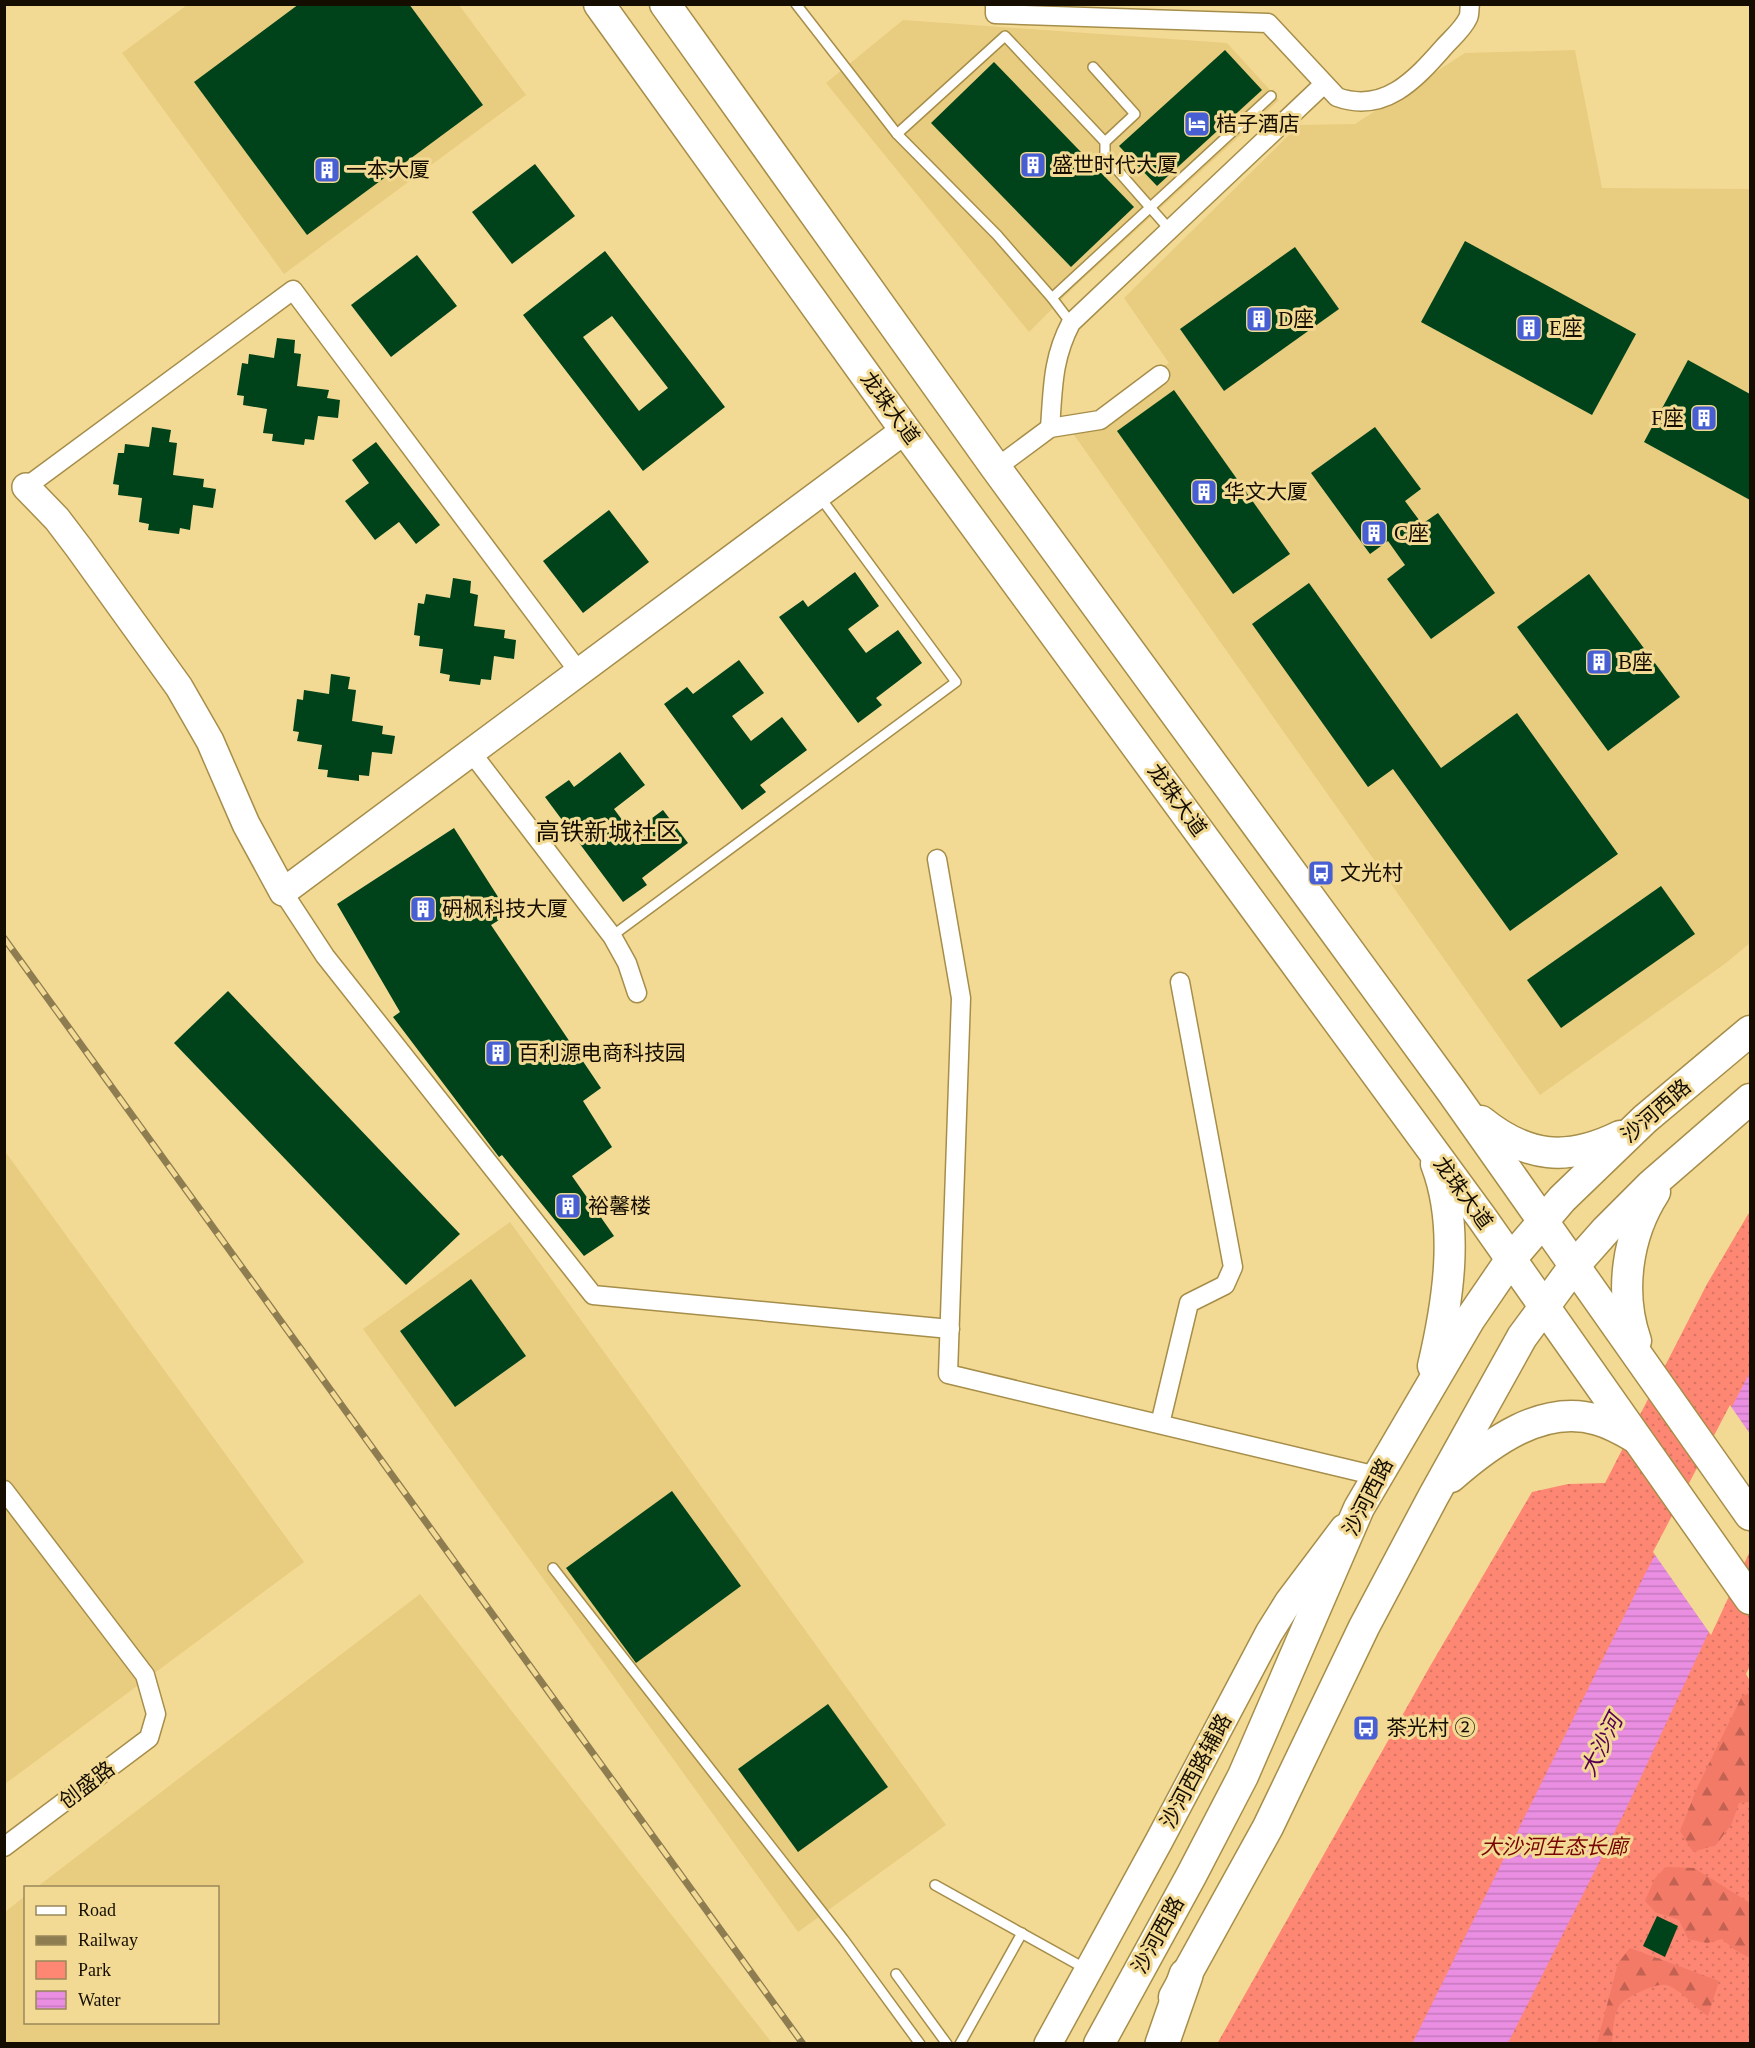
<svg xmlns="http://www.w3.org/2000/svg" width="1755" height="2048" font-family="'Times New Roman','Noto Sans SC',serif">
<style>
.built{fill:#e8cc7f}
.green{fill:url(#green-dots)}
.forest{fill:url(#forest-firs)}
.water{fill:url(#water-rules)}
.pier{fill:#f3da94}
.building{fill:#00431b;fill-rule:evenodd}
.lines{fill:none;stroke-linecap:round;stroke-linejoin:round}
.lane-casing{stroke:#a68e4a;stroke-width:12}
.street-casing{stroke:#a68e4a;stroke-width:21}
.secondary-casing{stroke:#a68e4a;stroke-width:30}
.primary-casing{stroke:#a68e4a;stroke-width:33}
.highway-casing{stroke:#a68e4a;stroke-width:36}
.lane{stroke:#fff;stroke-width:9}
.street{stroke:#fff;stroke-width:18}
.secondary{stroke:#fff;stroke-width:27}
.primary{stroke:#fff;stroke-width:30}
.highway{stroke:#fff;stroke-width:33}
.rail-casing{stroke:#8e7d51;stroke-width:7}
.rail{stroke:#f3da94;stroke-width:4.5;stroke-dasharray:14;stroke-linecap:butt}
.labels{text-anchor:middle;stroke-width:6;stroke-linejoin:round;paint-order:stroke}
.poi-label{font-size:21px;fill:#150e00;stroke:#f3da94;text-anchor:start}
.street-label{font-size:21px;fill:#150e00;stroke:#f3da94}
.park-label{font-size:21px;font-style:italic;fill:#780400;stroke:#f3da94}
.water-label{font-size:22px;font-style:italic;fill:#550052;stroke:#f3da94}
.quarter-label{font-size:24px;fill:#150e00;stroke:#f3da94}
</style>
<defs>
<pattern id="green-dots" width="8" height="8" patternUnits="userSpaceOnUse" patternTransform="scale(1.5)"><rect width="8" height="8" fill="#fe8774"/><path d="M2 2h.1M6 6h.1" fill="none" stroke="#d97363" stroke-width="1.8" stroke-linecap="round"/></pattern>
<pattern id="forest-firs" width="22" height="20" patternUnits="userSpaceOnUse" patternTransform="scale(1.5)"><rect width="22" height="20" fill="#f27a67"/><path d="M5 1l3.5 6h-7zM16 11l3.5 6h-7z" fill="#c36252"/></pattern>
<pattern id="water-rules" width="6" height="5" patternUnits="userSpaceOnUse" patternTransform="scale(1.5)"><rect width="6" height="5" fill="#e98ee1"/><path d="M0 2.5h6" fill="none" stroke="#c779bf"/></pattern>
</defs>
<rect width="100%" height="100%" fill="#f3da94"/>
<g class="built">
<polygon points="187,5 459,5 526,95 284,274 122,53"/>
<polygon points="903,20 1227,43 1279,100 1074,287 1029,332 826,83"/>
<polygon points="1575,50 1602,188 1750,189 1750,943 1726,963 1540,1095 1072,432 1169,363 1124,298 1299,125 1355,124 1465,53"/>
<polygon points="4,1150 304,1562 5,1784 4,1784"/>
<polygon points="510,1222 946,1825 798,1932 363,1329"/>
<polygon points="420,1594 772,2043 5,2043 5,1912 25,1896 26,2022 218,2022 218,1888 37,1887"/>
</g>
<polygon class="green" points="1750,1211 1750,1666 1746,1674 1750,1681 1750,2043 1217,2044 1429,1668 1532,1492 1568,1484 1605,1483 1707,1284"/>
<g class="forest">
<polygon points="1750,1693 1750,1802 1739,1803 1731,1825 1716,1845 1693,1852 1680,1831 1697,1788 1742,1696"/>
<polygon points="1666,1867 1694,1868 1750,1903 1750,1958 1735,1950 1722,1939 1707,1943 1688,1939 1679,1920 1655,1912 1645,1901 1655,1878"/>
<path d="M 1630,1948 L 1719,1981 L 1708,2016 C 1696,2009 1680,1988 1666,1985 C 1655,1983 1626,1997 1619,2006 C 1613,2015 1613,2033 1612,2043 L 1597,2043 L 1618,1963 Z"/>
</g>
<polygon class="water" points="1750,1372 1750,1544 1625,1811 1508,2043 1412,2044 1644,1576"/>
<polygon class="pier" points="1730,1405 1750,1434 1750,1551 1711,1635 1653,1552"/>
<g class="building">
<polygon points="299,4 409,4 483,105 307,235 194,82"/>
<polygon points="1225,50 1262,90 1157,186 1119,146"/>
<polygon points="994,62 1134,207 1071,267 931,123"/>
<polygon points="535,164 575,216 512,264 472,212"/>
<polygon points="1465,241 1636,334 1592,415 1421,322"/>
<polygon points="1295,247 1339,309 1224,391 1180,329"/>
<path d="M 605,251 L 725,407 L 643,471 L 523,315 ZM 612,316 L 668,388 L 639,411 L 583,337 Z"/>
<polygon points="417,255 457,306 391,357 351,305"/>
<polygon points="277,338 295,340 294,353 301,354 297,386 329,390 327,398 340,400 338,418 318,416 314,440 305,439 304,445 272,441 273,434 263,433 267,409 243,405 244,396 237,395 242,363 248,364 249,354 274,358"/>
<polygon points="1688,360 1750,394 1750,500 1644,442"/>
<polygon points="1174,390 1290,554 1233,594 1117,431"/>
<polygon points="152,427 171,430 169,442 177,443 173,475 204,479 203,487 216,489 213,508 193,505 190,530 180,528 179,534 148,530 149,524 139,522 142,498 118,495 119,485 113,484 118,453 124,453 125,444 149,447"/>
<polygon points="1375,427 1421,489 1405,501 1422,524 1438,513 1495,593 1431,639 1387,579 1405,565 1388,541 1370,554 1311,473"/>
<polygon points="376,442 440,525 416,544 399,522 375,540 345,501 369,483 352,460"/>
<polygon points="609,510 649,562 583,613 543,561"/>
<polygon points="855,572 879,606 848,629 866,653 898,630 922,663 876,698 882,705 858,723 779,617 803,600 808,607"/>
<polygon points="1589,574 1680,697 1608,751 1517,627"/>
<polygon points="453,578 471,581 470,593 478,595 474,626 505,630 504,638 516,640 514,659 494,656 491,680 481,679 480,685 449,681 450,675 440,673 443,649 419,646 420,636 414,635 418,603 424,604 426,594 450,598"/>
<polygon points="1309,583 1441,768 1517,713 1618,854 1510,931 1393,769 1368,787 1252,624"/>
<polygon points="739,660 764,693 732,716 751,741 782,717 807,750 760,785 766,792 742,810 664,704 687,687 693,694"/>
<polygon points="331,674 350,677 348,689 356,690 352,721 383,726 382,734 395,736 392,754 372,752 369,776 359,775 359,781 327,777 328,770 318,769 322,745 297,741 299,732 293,731 297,699 303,700 304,690 329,694"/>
<polygon points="620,752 645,785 614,809 632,833 663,810 688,843 642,878 647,885 623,902 545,797 569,780 574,787"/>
<polygon points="454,828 509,914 491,925 601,1088 583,1101 612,1147 572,1176 614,1236 584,1256 502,1155 499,1157 393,1017 400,1012 337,904"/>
<polygon points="1661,886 1695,934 1561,1028 1527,980"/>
<polygon points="228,991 460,1234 406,1285 174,1043"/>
<polygon points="471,1279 526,1356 455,1407 400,1331"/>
<polygon points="672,1491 741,1586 636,1663 566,1568"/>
<polygon points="828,1704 888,1787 798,1852 738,1769"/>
<polygon points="1657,1916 1678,1926 1665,1957 1643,1946"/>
</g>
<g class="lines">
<defs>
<g id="lane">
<polyline points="796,4 897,134 997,235 1052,298 1071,323"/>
<polyline points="1093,67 1135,114 1105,142"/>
<polyline points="897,134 1005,36 1105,142 1105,156 1170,230"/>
<polyline points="1052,298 1271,96"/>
<polyline points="612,936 956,682 820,497"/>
<polyline points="553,1568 844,1940 920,2044"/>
<polyline points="935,1885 1086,1969"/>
<polyline points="896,1974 947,2044"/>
<polyline points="960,2044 1022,1933"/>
</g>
<g id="street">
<path d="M 995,4 L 995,14 L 1268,23 L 1337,97 C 1384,114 1415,80 1444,47 C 1451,39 1463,29 1468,18 C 1470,15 1469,9 1470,4"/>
<path d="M 1050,428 C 1053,389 1052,359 1071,323 L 1324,84"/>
<polyline points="996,468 1050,428 1100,420 1160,375"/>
<polyline points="26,487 293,290 579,672"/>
<polyline points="471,752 612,936 627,963 637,993"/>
<polyline points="937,859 961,998 948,1374 1377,1476"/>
<polyline points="283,892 325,956 593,1295 950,1329"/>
<polyline points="1160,1424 1189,1303 1225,1285 1233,1267 1180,982"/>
<polyline points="4,1490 145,1675 156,1714 149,1738 4,1847"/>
</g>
<g id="secondary">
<polyline points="26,487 57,519 79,548 179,687 210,741 246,824 283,892 905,430"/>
<polyline points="1048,2044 1159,1841 1269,1633 1289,1601 1344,1528"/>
</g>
<g id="primary">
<polyline points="599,4 905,430 1482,1218 1750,1599"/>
<polyline points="665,4 996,468 1452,1092 1750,1515"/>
<path d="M 1481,1121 C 1527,1158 1567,1162 1620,1136"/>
<path d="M 1636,1341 C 1619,1293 1627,1235 1655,1192"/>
<path d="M 1433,1366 C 1448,1302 1460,1227 1436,1164"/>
<path d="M 1451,1477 C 1490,1443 1543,1403 1598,1420 C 1612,1424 1624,1431 1636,1438"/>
<polyline points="1174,1997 1268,1827 1364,1627 1433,1497 1522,1337 1575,1265 1606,1230 1651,1185 1750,1099"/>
<polyline points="1099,2044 1191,1876 1243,1776 1359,1508 1470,1319 1511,1259 1562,1199 1645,1119 1750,1031"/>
</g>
<polyline id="highway" points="1162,2044 1186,1975"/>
</defs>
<use href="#lane" class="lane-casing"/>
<use href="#street" class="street-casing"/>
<use href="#secondary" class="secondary-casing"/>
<use href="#primary" class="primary-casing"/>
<use href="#highway" class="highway-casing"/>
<use href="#lane" class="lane"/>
<use href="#street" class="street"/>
<use href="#secondary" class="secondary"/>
<use href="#primary" class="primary"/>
<use href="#highway" class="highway"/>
<defs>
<polyline id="rail" points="4,938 803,2044"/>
</defs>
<use href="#rail" class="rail-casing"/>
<use href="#rail" class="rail"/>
</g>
<defs>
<symbol id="hotel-square" viewBox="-11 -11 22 22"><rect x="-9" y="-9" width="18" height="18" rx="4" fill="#475fd3" stroke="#f3da94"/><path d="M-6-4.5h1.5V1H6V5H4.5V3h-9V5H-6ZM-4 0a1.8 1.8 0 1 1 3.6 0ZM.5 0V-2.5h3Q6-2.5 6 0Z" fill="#fff"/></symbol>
<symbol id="building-square" viewBox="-11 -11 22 22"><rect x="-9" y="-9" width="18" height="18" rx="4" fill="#475fd3" stroke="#f3da94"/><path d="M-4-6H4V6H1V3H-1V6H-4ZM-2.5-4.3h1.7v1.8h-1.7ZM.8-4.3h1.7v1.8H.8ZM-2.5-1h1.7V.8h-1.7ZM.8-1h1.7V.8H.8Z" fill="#fff"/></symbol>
<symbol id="bus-square" viewBox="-11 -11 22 22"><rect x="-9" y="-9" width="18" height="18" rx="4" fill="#475fd3" stroke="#f3da94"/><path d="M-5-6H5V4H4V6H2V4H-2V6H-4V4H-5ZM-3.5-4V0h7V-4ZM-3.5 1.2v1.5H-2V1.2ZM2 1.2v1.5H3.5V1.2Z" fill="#fff"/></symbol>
</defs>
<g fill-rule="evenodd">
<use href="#hotel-square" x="1182" y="109" width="30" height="30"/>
<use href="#building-square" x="1018" y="150" width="30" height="30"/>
<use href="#building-square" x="312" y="155" width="30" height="30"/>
<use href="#building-square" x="1244" y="304" width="30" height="30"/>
<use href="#building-square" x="1514" y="313" width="30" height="30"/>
<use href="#building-square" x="1689" y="403" width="30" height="30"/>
<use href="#building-square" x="1189" y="477" width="30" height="30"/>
<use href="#building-square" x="1359" y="518" width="30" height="30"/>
<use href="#building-square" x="1584" y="647" width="30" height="30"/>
<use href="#bus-square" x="1306" y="858" width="30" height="30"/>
<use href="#building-square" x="408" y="894" width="30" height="30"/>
<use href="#building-square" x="483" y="1038" width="30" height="30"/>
<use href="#building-square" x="553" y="1191" width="30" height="30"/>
<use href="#bus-square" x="1351" y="1713" width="30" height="30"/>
</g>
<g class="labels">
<g class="poi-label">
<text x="1216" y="131">桔子酒店</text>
<text x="1052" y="172">盛世时代大厦</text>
<text x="346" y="177">一本大厦</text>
<text x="1278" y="326">D座</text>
<text x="1549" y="335">E座</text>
<text x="1684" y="425" text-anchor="end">F座</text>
<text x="1224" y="499">华文大厦</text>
<text x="1394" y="540">C座</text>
<text x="1618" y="669">B座</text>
<text x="1340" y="880">文光村</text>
<text x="442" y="916">砃枫科技大厦</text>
<text x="518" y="1060">百利源电商科技园</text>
<text x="588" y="1213">裕馨楼</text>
<text x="1386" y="1735">茶光村 ②</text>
</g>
<g class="street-label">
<text transform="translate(890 408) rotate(54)" y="7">龙珠大道</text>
<text transform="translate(1177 800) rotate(54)" y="7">龙珠大道</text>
<text transform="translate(1656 1111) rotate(-41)" y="7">沙河西路</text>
<text transform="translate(1463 1193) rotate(54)" y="7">龙珠大道</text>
<text transform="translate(1368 1497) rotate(-63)" y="7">沙河西路</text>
<text transform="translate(1196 1771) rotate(-62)" y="7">沙河西路辅路</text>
<text transform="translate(87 1785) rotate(-37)" y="7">创盛路</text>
<text transform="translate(1158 1935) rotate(-61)" y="7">沙河西路</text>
</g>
<g class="park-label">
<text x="1554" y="1854">大沙河生态长廊</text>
</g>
<g class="water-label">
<text transform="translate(1601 1745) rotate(-63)" y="8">大沙河</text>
</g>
<g class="quarter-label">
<text x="608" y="840">高铁新城社区</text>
</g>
</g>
<rect width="1755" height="2048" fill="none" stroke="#150e00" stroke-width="12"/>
<rect x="24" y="1886" width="195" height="138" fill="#f3da94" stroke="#9a8859" stroke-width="1.5"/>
<rect x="36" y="1906" width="30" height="9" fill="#ffffff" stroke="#9a8859" stroke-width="1.5"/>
<text x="78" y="1916" font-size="18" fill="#150e00">Road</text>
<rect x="36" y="1936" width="30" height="9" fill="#8e7d51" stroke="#9a8859" stroke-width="1.5"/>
<text x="78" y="1946" font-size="18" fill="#150e00">Railway</text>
<rect x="36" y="1961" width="30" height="18" fill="#fe8774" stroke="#9a8859" stroke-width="1.5"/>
<text x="78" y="1976" font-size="18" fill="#150e00">Park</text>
<rect x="36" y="1991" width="30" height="18" fill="url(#water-rules)" stroke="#9a8859" stroke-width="1.5"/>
<text x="78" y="2006" font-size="18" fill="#150e00">Water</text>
</svg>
